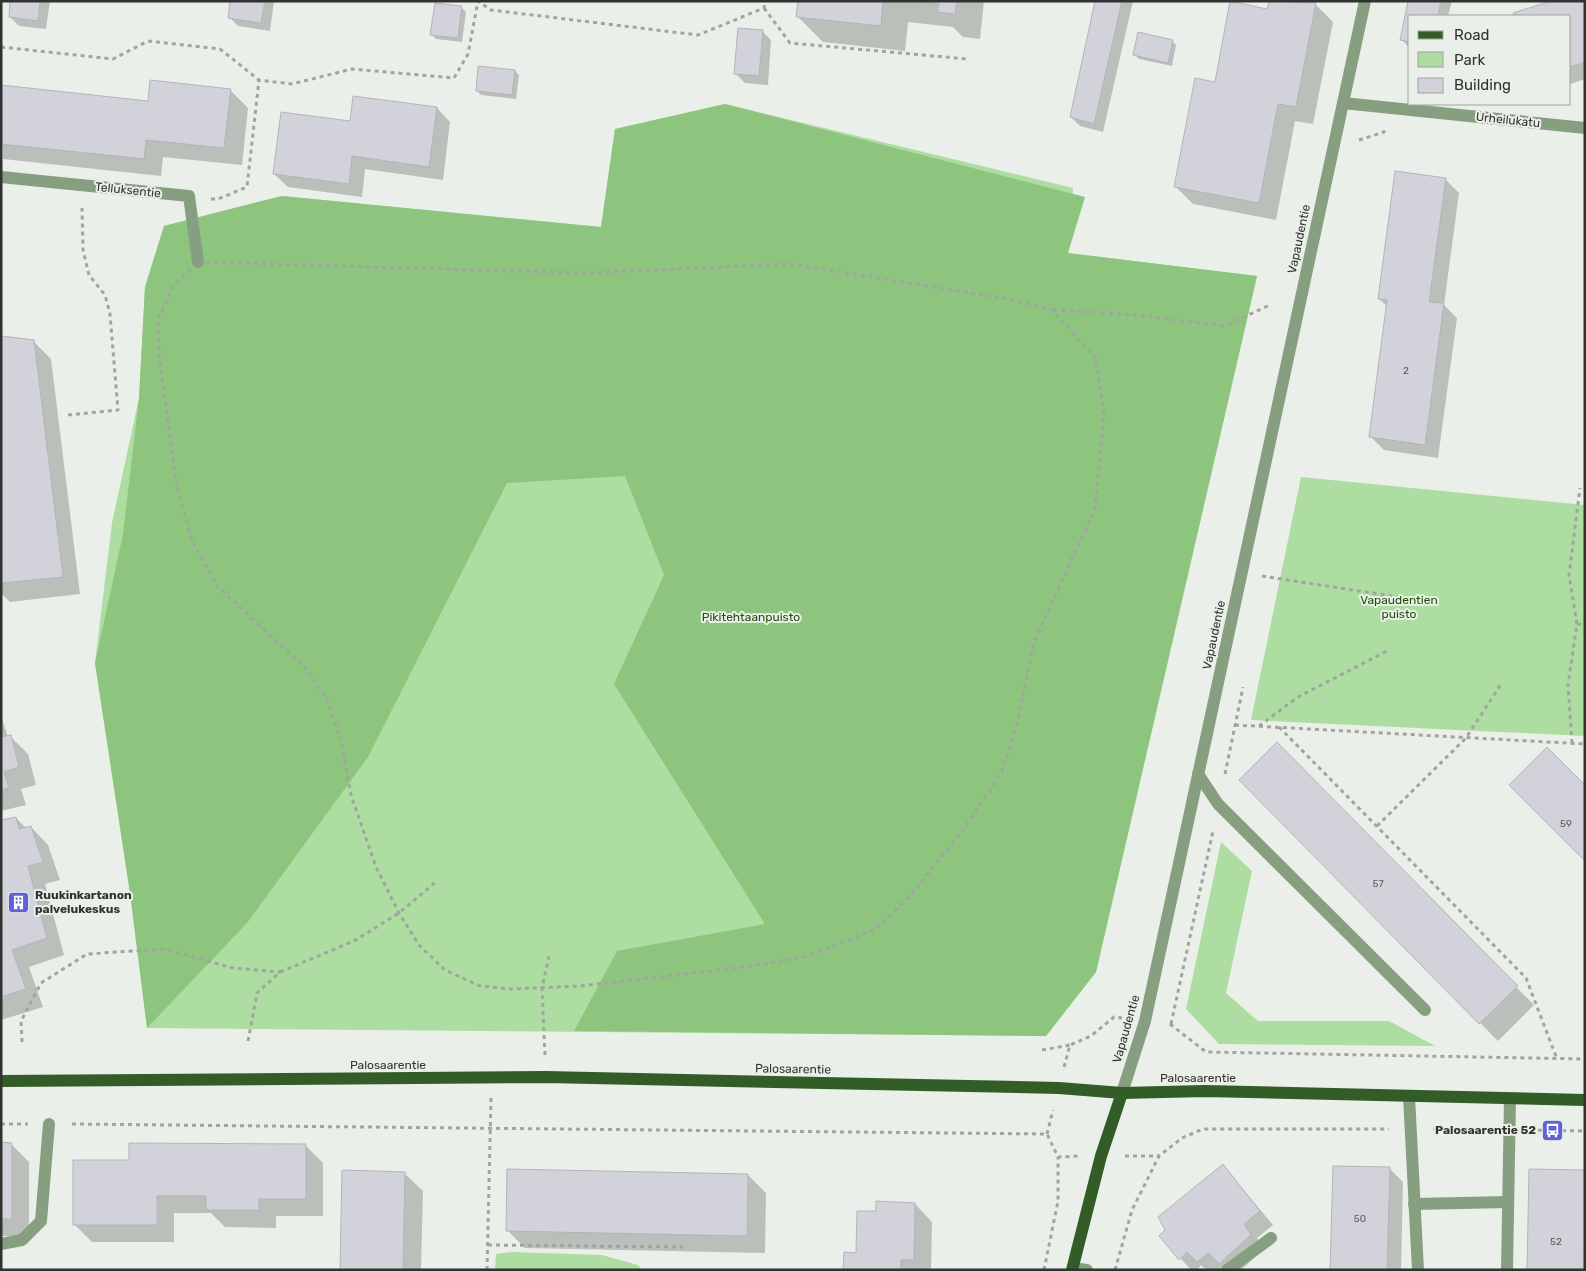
<svg xmlns="http://www.w3.org/2000/svg" width="1586" height="1271" font-family="Rubik,sans-serif">
<style>
.green{fill:#addda0}
.forest{fill:#8dc57e}
.shadow{fill:#0003}
.building{fill:#d1d2da;stroke:#b3b4bc}
.lines{fill:none;stroke-linecap:round;stroke-linejoin:round}
.path{stroke:#a1a5a0;stroke-width:3;stroke-dasharray:4 4;stroke-linecap:butt}
.minor{stroke:#879f81;stroke-width:12}
.major{stroke:#325d26;stroke-width:12}
.labels{text-anchor:middle;stroke-width:4;stroke-linejoin:round;paint-order:stroke}
.number-label{font-size:10px;fill:#595b5a}
.street-label{font-size:12px;fill:#313330;stroke:#eaefe9}
.park-label{font-size:12px;fill:#1c5108;stroke:#eaefe9}
.poi-label{font-size:12px;font-weight:bold;fill:#313330;stroke:#eaefe9;text-anchor:start}
</style>
<rect width="100%" height="100%" fill="#eaefe9"/>
<g class="green">
<polygon points="725,104 1073,188 1068,253 1257,276 1096,972 1046,1036 147,1028 130,893 95,663 112,523 139,398 145,287 164,226 282,196 601,227 615,129"/>
<polygon points="1301,477 1585,505 1585,736 1251,720"/>
<polygon points="1221,842 1252,871 1226,993 1258,1021 1389,1021 1435,1046 1219,1044 1186,1009"/>
<polygon points="511,1252 602,1255 638,1265 642,1270 495,1270 496,1254"/>
</g>
<polygon class="forest" points="725,104 1085,197 1068,253 1257,276 1096,972 1046,1036 574,1031 617,951 765,924 614,684 664,575 625,476 507,483 368,757 247,923 147,1028 130,893 95,663 123,534 139,398 145,287 164,226 282,196 601,227 615,129"/>
<g class="shadow">
<polygon points="12,1 50,1 46,29 19,26 10,17"/>
<polygon points="231,1 274,1 270,31 238,26 229,17"/>
<polygon points="799,1 984,1 980,39 963,37 953,27 908,22 905,51 823,42 798,17"/>
<polygon points="1096,1 1133,1 1103,132 1080,126 1071,117"/>
<polygon points="1270,1 1300,1 1315,4 1333,22 1313,124 1295,121 1276,220 1193,204 1175,186 1216,84 1268,10"/>
<polygon points="1409,1 1452,1 1448,16 1410,16 1410,48 1401,39"/>
<polygon points="1585,1 1585,79 1570,84 1570,16 1516,16 1515,14"/>
<polygon points="436,4 462,8 466,12 462,42 436,39 431,34"/>
<polygon points="762,31 771,40 768,85 745,83 736,74"/>
<polygon points="1172,41 1176,45 1172,66 1139,59 1134,54"/>
<polygon points="515,71 519,75 516,99 481,95 477,91"/>
<polygon points="1,86 149,103 230,90 248,108 242,165 163,157 161,176 3,159"/>
<polygon points="354,98 437,108 450,122 443,180 365,169 362,197 288,187 274,174 351,122"/>
<polygon points="1445,179 1459,193 1444,305 1457,318 1438,458 1384,450 1371,437 1388,307 1379,299"/>
<polygon points="1,337 33,341 51,359 80,594 10,602 1,593"/>
<polygon points="1,716 8,737 10,736 28,754 36,785 21,789 26,805 1,811"/>
<polygon points="1277,744 1534,1005 1498,1041 1240,780"/>
<polygon points="16,818 26,828 31,827 48,845 60,880 45,884 64,955 29,967 43,1007 1,1020 1,822"/>
<polygon points="1,1144 11,1144 29,1162 29,1236 1,1236"/>
<polygon points="305,1145 323,1163 323,1216 276,1216 276,1228 225,1227 211,1213 174,1213 174,1242 92,1242 74,1224 130,1161"/>
<polygon points="1223,1166 1273,1225 1257,1238 1264,1249 1241,1270 1227,1270 1223,1266 1218,1270 1206,1270 1201,1265 1197,1270 1191,1270 1161,1236"/>
<polygon points="1389,1168 1403,1182 1401,1270 1332,1270"/>
<polygon points="1585,1171 1585,1270 1528,1270"/>
<polygon points="405,1174 423,1191 421,1270 341,1270"/>
<polygon points="748,1175 766,1193 765,1253 525,1248 507,1230"/>
<polygon points="915,1204 932,1222 931,1270 845,1270 857,1254 877,1213"/>
</g>
<g class="building">
<polygon points="10,1 40,1 38,21 9,17"/>
<polygon points="230,1 265,1 261,23 228,18"/>
<polygon points="798,1 883,1 881,26 796,17"/>
<polygon points="917,1 957,1 955,14 937,12 939,4"/>
<polygon points="1095,1 1122,1 1094,124 1070,117"/>
<polygon points="1230,1 1267,9 1269,1 1316,3 1296,107 1278,104 1259,203 1174,187 1195,78 1215,82"/>
<polygon points="1408,1 1441,1 1438,16 1410,16 1410,42 1400,40"/>
<polygon points="1551,1 1585,1 1585,62 1570,67 1570,16 1514,16 1513,13"/>
<polygon points="435,3 462,6 458,38 430,35"/>
<polygon points="738,28 763,30 759,76 734,74"/>
<polygon points="1138,32 1173,40 1168,63 1133,55"/>
<polygon points="478,66 515,70 512,95 476,91"/>
<polygon points="150,80 231,89 224,148 146,140 144,159 1,144 1,85 148,101"/>
<polygon points="353,96 437,107 429,167 352,156 349,184 273,174 281,112 350,121"/>
<polygon points="1395,171 1446,178 1429,302 1444,303 1425,445 1369,437 1387,300 1378,299"/>
<polygon points="1,336 34,340 63,577 1,583"/>
<polygon points="11,735 19,767 4,772 9,788 1,790 1,737"/>
<polygon points="1277,742 1518,986 1479,1024 1239,780"/>
<polygon points="1547,747 1585,785 1585,861 1509,785"/>
<polygon points="16,817 19,829 31,826 43,862 28,866 47,938 12,950 26,989 1,997 1,820"/>
<polygon points="1,1142 12,1143 12,1219 1,1219"/>
<polygon points="129,1143 306,1144 306,1199 259,1199 259,1210 206,1210 206,1196 157,1196 157,1225 73,1225 73,1160 129,1160"/>
<polygon points="1223,1164 1260,1211 1244,1224 1251,1235 1219,1264 1209,1253 1197,1262 1187,1252 1179,1260 1159,1236 1165,1230 1158,1217"/>
<polygon points="1333,1166 1390,1167 1387,1270 1330,1270"/>
<polygon points="507,1169 748,1174 747,1236 506,1231"/>
<polygon points="1529,1169 1585,1170 1584,1270 1527,1270"/>
<polygon points="342,1170 405,1172 403,1270 340,1270"/>
<polygon points="876,1201 915,1203 914,1260 901,1260 901,1270 843,1270 844,1252 856,1253 857,1211 876,1211"/>
</g>
<g class="lines">
<g class="path">
<polyline points="764,8 790,43 967,59"/>
<polyline points="1,47 113,59 148,41 220,49 259,80 292,84 352,69 454,78 468,54 478,1 491,10 698,35 764,8 765,1"/>
<polyline points="1359,140 1384,132 1384,130"/>
<polyline points="211,199 218,199 247,187 259,80"/>
<polygon points="198,262 585,273 790,264 1009,299 1052,310 1095,357 1104,413 1095,509 1034,642 1018,720 1002,772 963,830 909,897 874,930 805,957 745,967 580,986 511,989 480,986 445,970 419,945 399,913 376,867 351,795 341,739 326,697 301,663 218,587 193,543 177,487 159,355 158,319 174,285"/>
<polyline points="1053,310 1138,315 1224,326 1270,305"/>
<polyline points="68,415 118,410 110,314 105,295 89,275 83,250 82,208"/>
<polyline points="1262,576 1398,597"/>
<polyline points="1577,624 1585,625"/>
<polyline points="1235,725 1585,744"/>
<polyline points="1259,726 1298,697 1387,651"/>
<polyline points="1279,727 1526,978 1557,1059"/>
<polyline points="1572,743 1568,685 1577,624 1569,575 1580,488"/>
<polyline points="1225,774 1243,687"/>
<polyline points="1377,826 1466,738 1501,684"/>
<polyline points="1170,1024 1206,1052 1585,1059"/>
<polyline points="1171,1024 1213,831"/>
<polyline points="248,1041 257,993 280,972 354,941 399,913 436,882"/>
<polyline points="22,1042 21,1021 41,983 87,954 165,949 233,968 280,972"/>
<polyline points="1042,1050 1070,1045"/>
<polyline points="545,1055 542,988 549,956"/>
<polyline points="1064,1067 1070,1045 1091,1036 1114,1017 1122,1018"/>
<polyline points="1,1124 28,1124"/>
<polyline points="72,1124 1047,1134 1058,1157 1079,1156"/>
<polyline points="1433,1129 1487,1129"/>
<polyline points="1530,1130 1585,1131"/>
<polyline points="1047,1134 1053,1110"/>
<polyline points="1125,1156 1159,1156"/>
<polyline points="488,1245 683,1247"/>
<polyline points="487,1270 491,1098"/>
<polyline points="1044,1270 1058,1201 1058,1157"/>
<polyline points="1115,1270 1132,1210 1159,1156 1182,1138 1203,1129 1389,1129"/>
</g>
<g class="minor">
<polyline points="1343,103 1585,128"/>
<polyline points="1,177 189,196 198,262"/>
<polyline points="1198,774 1218,804 1425,1010"/>
<polyline points="1122,1093 1145,1021 1365,1"/>
<polyline points="1409,1096 1418,1270"/>
<polyline points="1414,1204 1508,1202"/>
<polyline points="1,1244 22,1240 41,1221 49,1124"/>
<polyline points="1073,1268 1087,1270"/>
<polyline points="1227,1270 1271,1238"/>
<polyline points="1507,1270 1510,1099"/>
</g>
<g class="major">
<polyline points="1,1081 546,1077 1059,1088 1122,1093 1205,1091 1585,1100"/>
<polyline points="1072,1270 1101,1156 1122,1093"/>
</g>
</g>
<defs>
<symbol id="building-square" viewBox="-11 -11 22 22"><rect x="-9" y="-9" width="18" height="18" rx="4" fill="#6061d9" stroke="#eaefe9"/><path d="M-4-6H4V6H1V3H-1V6H-4ZM-2.5-4.3h1.7v1.8h-1.7ZM.8-4.3h1.7v1.8H.8ZM-2.5-1h1.7V.8h-1.7ZM.8-1h1.7V.8H.8Z" fill="#fff"/></symbol>
<symbol id="bus-square" viewBox="-11 -11 22 22"><rect x="-9" y="-9" width="18" height="18" rx="4" fill="#6061d9" stroke="#eaefe9"/><path d="M-5-6H5V4H4V6H2V4H-2V6H-4V4H-5ZM-3.5-4V0h7V-4ZM-3.5 1.2v1.5H-2V1.2ZM2 1.2v1.5H3.5V1.2Z" fill="#fff"/></symbol>
</defs>
<g fill-rule="evenodd">
<use href="#building-square" x="6" y="890" width="25" height="25"/>
<use href="#bus-square" x="1540" y="1118" width="25" height="25"/>
</g>
<g class="labels">
<g class="number-label">
<text x="1406" y="374">2</text>
<text x="1566" y="827">59</text>
<text x="1378" y="887">57</text>
<text x="1360" y="1222">50</text>
<text x="1556" y="1245">52</text>
</g>
<g class="street-label">
<text transform="translate(1508 120) rotate(6)" y="4">Urheilukatu</text>
<text transform="translate(128 190) rotate(6)" y="4">Telluksentie</text>
<text transform="translate(1299 239) rotate(-78)" y="4">Vapaudentie</text>
<text transform="translate(1214 635) rotate(-78)" y="4">Vapaudentie</text>
<text transform="translate(1126 1029) rotate(-74)" y="4">Vapaudentie</text>
<text x="388" y="1069">Palosaarentie</text>
<text transform="translate(793 1069) rotate(1)" y="4">Palosaarentie</text>
<text x="1198" y="1082">Palosaarentie</text>
</g>
<g class="park-label">
<text x="1399" y="604">Vapaudentien<tspan x="1399" dy="14">puisto</tspan></text>
<text x="751" y="621">Pikitehtaanpuisto</text>
</g>
<g class="poi-label">
<text x="35" y="899">Ruukinkartanon<tspan x="35" dy="14">palvelukeskus</tspan></text>
<text x="1536" y="1134" text-anchor="end">Palosaarentie 52</text>
</g>
</g>
<rect width="1586" height="1271" fill="none" stroke="#313330" stroke-width="5"/>
<rect x="1408" y="15" width="162" height="90" fill="#eaefe9" stroke="#a0a49f"/>
<rect x="1418" y="31" width="25" height="8" fill="#325d26" stroke="#a0a49f"/>
<text x="1454" y="40" font-size="15" fill="#313330">Road</text>
<rect x="1418" y="52" width="25" height="15" fill="#addda0" stroke="#a0a49f"/>
<text x="1454" y="65" font-size="15" fill="#313330">Park</text>
<rect x="1418" y="78" width="25" height="15" fill="#d1d2da" stroke="#a0a49f"/>
<text x="1454" y="90" font-size="15" fill="#313330">Building</text>
</svg>
